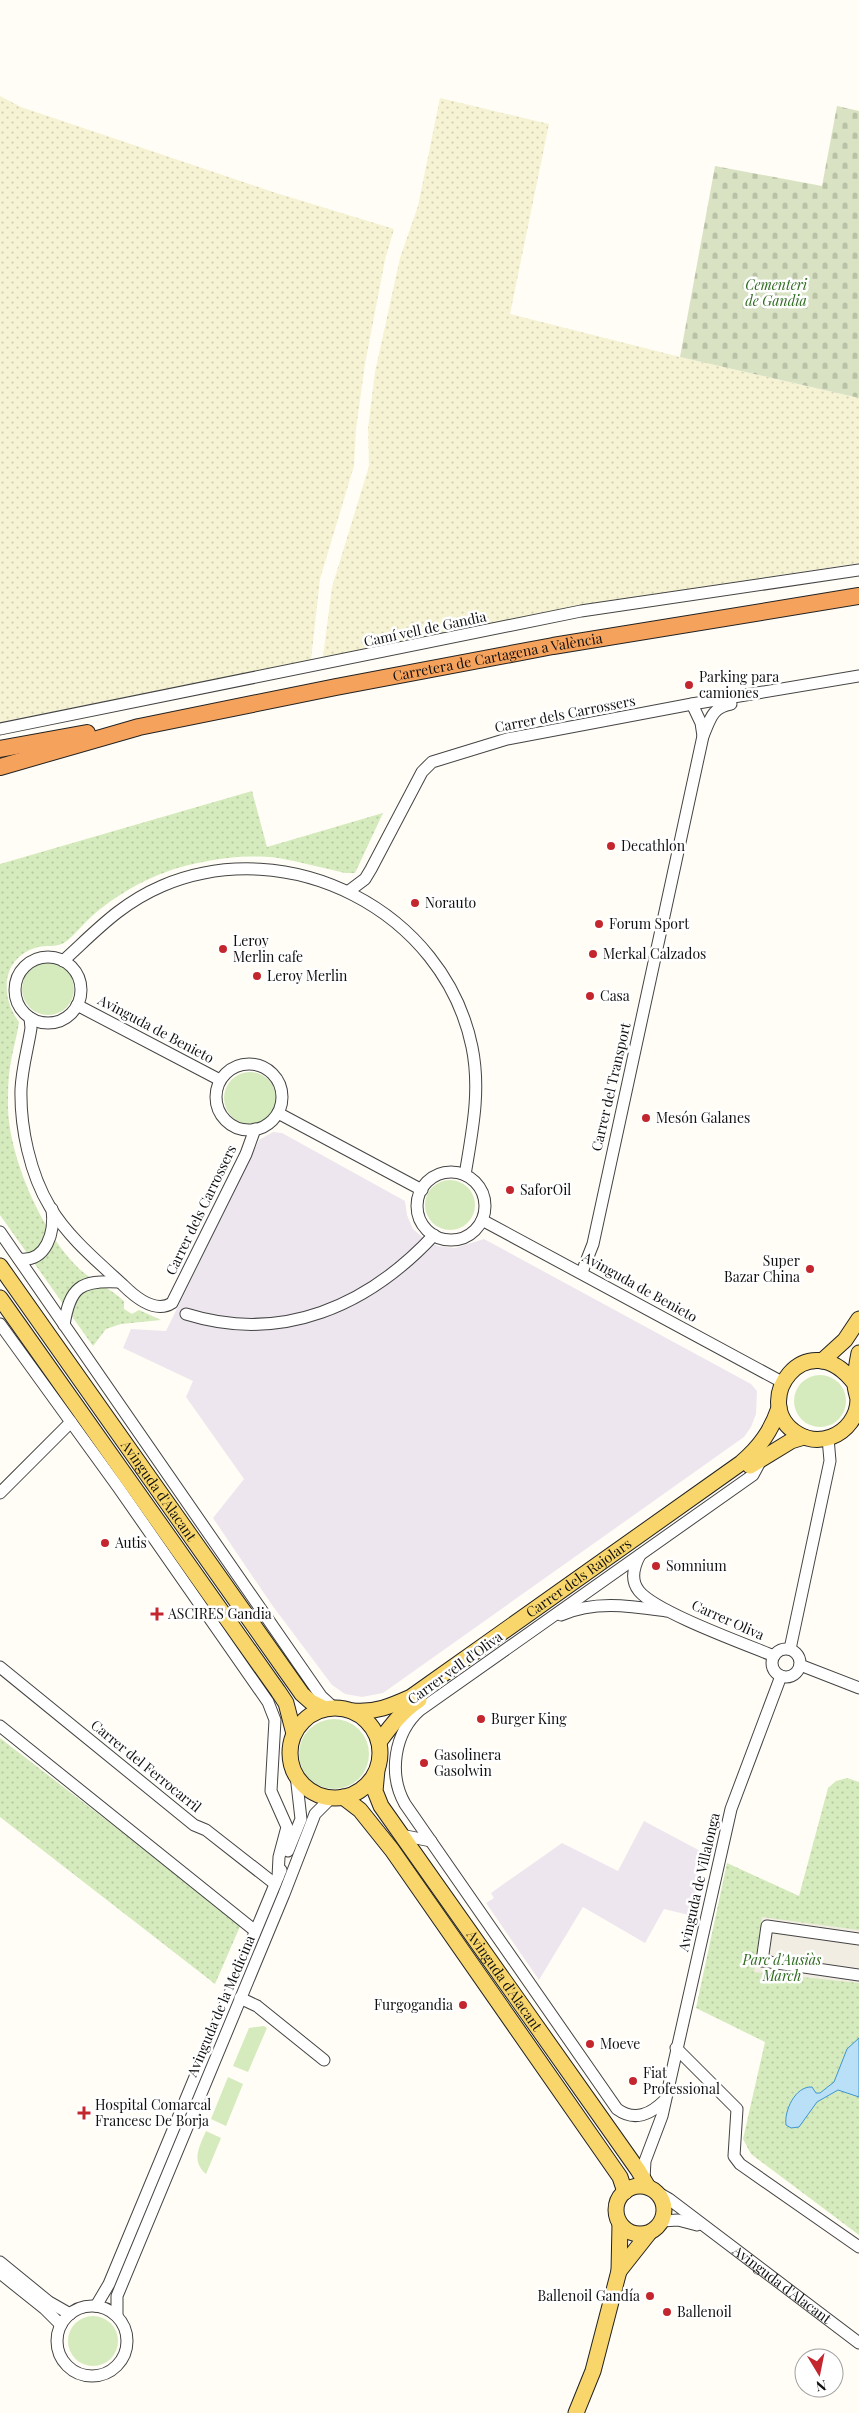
<svg xmlns="http://www.w3.org/2000/svg" width="859" height="2413" font-family="'Playfair Display',serif">
<style>
.industrial{fill:#eee6ef}
.farmland{fill:url(#farmland-dots)}
.cemetery{fill:url(#cemetery-stones)}
.park{fill:url(#park-dots)}
.garden{fill:#d5ebbd}
.plaza{fill:#f1ede2}
.water{fill:#b9e0f7;stroke:#3f96cf}
.lines{fill:none;stroke-linecap:round;stroke-linejoin:round}
.minor-casing{stroke:#444;stroke-width:13}
.major-casing{stroke:#222;stroke-width:17}
.highway-casing{stroke:#222;stroke-width:18}
.minor{stroke:#fff;stroke-width:11}
.major{stroke:#f9d66b;stroke-width:15}
.highway{stroke:#f5a25d;stroke-width:16}
.poi-dot{fill:#c4262e;stroke:#fff;stroke-width:2}
.labels{text-anchor:middle;stroke-width:5;stroke-linejoin:round;paint-order:stroke}
.park-label{font-size:14px;font-style:italic;fill:#2f6b1f;stroke:#fff}
.street-label{font-size:14px;fill:#111;stroke:#fff}
.poi-label{font-size:14px;fill:#111;stroke:#fff;text-anchor:start}
</style>
<defs>
<pattern id="farmland-dots" width="8" height="8" patternUnits="userSpaceOnUse" patternTransform="scale(1.25)"><rect width="8" height="8" fill="#f6f3d4"/><path d="M2 2h.1M6 6h.1" fill="none" stroke="#d2cfb5" stroke-width="1.8" stroke-linecap="round"/></pattern>
<pattern id="cemetery-stones" width="16" height="16" patternUnits="userSpaceOnUse" patternTransform="scale(1.25)"><rect width="16" height="16" fill="#d9e3c4"/><path d="M2 7V4a2 2 0 0 1 4 0v3zM10 15v-3a2 2 0 0 1 4 0v3z" fill="#b9c2a7"/></pattern>
<pattern id="park-dots" width="8" height="8" patternUnits="userSpaceOnUse" patternTransform="scale(1.25)"><rect width="8" height="8" fill="#d5ebbd"/><path d="M2 2h.1M6 6h.1" fill="none" stroke="#b6c8a1" stroke-width="1.8" stroke-linecap="round"/></pattern>
</defs>
<rect width="100%" height="100%" fill="#fffdf5"/>
<g class="industrial">
<polygon points="273,1132 282,1133 405,1201 407,1215 413,1229 428,1242 438,1246 455,1248 484,1239 751,1384 757,1391 756,1414 751,1427 744,1437 383,1693 362,1697 345,1694 332,1685 272,1605 213,1518 244,1479 186,1397 193,1381 123,1348 131,1329 166,1331 259,1140"/>
<polygon points="644,1821 706,1854 693,1916 664,1909 645,1943 583,1907 539,1980 486,1903 494,1898 491,1893 562,1843 618,1871"/>
</g>
<g class="farmland">
<polygon points="0,96 21,107 273,192 394,229 385,260 365,364 356,429 354,466 320,579 311,660 0,722"/>
<polygon points="440,98 549,124 510,314 680,357 859,398 859,563 583,605 323,657 332,587 369,466 368,428 375,372 400,258 418,206"/>
</g>
<polygon class="cemetery" points="837,106 859,111 859,398 680,357 715,166 822,186"/>
<g class="park">
<path d="M 252,791 L 267,847 L 383,813 L 355,873 L 345,873 C 323,868 301,862 278,858 C 255,855 226,857 203,862 C 162,869 123,889 92,916 C 83,924 76,933 68,940 C 58,949 46,944 35,948 C 1,959 0,997 19,1022 C 17,1037 12,1052 10,1067 C 8,1079 8,1092 8,1105 C 8,1157 44,1238 83,1272 C 95,1282 111,1289 124,1301 L 124,1309 L 132,1314 L 139,1310 L 161,1320 L 121,1324 L 106,1329 L 93,1346 L 0,1215 L 0,864 Z"/>
<polygon points="0,1738 241,1924 215,1984 0,1817"/>
<polygon points="847,1778 859,1782 859,2235 751,2154 743,2139 765,2042 696,2008 727,1863 799,1896 828,1788 836,1781"/>
</g>
<g class="garden">
<circle cx="48" cy="989" r="26"/>
<circle cx="250" cy="1098" r="26"/>
<circle cx="450" cy="1205" r="25"/>
<circle cx="820" cy="1401" r="26"/>
<circle cx="334" cy="1754" r="35"/>
<polygon points="264,2026 267,2028 248,2072 233,2066 249,2028"/>
<polygon points="228,2077 243,2084 226,2126 211,2119"/>
<path d="M 206,2131 L 221,2138 L 206,2174 C 191,2161 199,2147 206,2131 Z"/>
<circle cx="93" cy="2341" r="25"/>
</g>
<polygon class="plaza" points="762,1917 859,1930 859,1983 754,1972"/>
<path class="water" d="M 859,2038 L 859,2097 L 838,2090 L 817,2102 L 799,2127 L 791,2128 L 786,2125 C 784,2111 795,2086 812,2087 L 816,2093 L 820,2093 L 834,2082 L 847,2049 Z"/>
<g class="lines">
<defs>
<g id="minor">
<polyline points="0,729 581,611 859,570"/>
<path d="M 703,736 C 710,720 712,707 731,704"/>
<polyline points="349,891 365,879 371,869 422,772 432,762 507,739 692,704 859,676"/>
<circle cx="48" cy="990" r="33"/>
<path d="M 63,961 C 96,931 120,904 162,886 C 289,832 444,911 472,1047 C 481,1091 472,1132 465,1175"/>
<polyline points="77,1005 220,1080"/>
<path d="M 30,1018 L 31,1028 C 28,1048 22,1068 21,1089 C 20,1127 30,1174 50,1207 C 68,1237 97,1261 123,1285 C 135,1297 155,1314 172,1303 L 246,1154 L 255,1129"/>
<circle cx="249" cy="1097" r="33"/>
<polyline points="278,1113 422,1190"/>
<circle cx="451" cy="1206" r="34"/>
<polyline points="482,1220 782,1382"/>
<polyline points="0,1232 303,1670 321,1696 334,1708"/>
<path d="M 19,1259 C 47,1263 55,1231 52,1209"/>
<polyline points="582,1272 593,1244 703,736 701,723 692,704"/>
<path d="M 186,1314 C 282,1344 368,1306 434,1235"/>
<polyline points="0,1324 118,1487 268,1702 275,1720 271,1791 287,1827 279,1857 278,1877"/>
<path d="M 64,1325 C 70,1287 80,1280 119,1282"/>
<polyline points="0,1493 71,1422"/>
<path d="M 640,1555 C 634,1566 630,1580 639,1591 C 656,1612 745,1644 774,1656"/>
<path d="M 561,1615 C 595,1600 631,1606 666,1611"/>
<circle cx="786" cy="1663" r="14"/>
<polyline points="790,1649 830,1461 828,1438"/>
<polyline points="800,1665 859,1688"/>
<polyline points="0,1667 194,1825 206,1830 275,1884"/>
<polyline points="0,1726 254,1930"/>
<polyline points="401,1835 431,1841"/>
<polyline points="288,1851 301,1819 296,1775"/>
<polyline points="859,1939 767,1926 762,1961 859,1975"/>
<polyline points="240,1998 257,2006 324,2060"/>
<polyline points="676,2048 737,2109 734,2156 740,2164 859,2247"/>
<path d="M 665,2100 C 651,2114 635,2122 617,2109 L 405,1804 C 388,1774 394,1733 420,1710 L 753,1475 L 761,1460"/>
<polyline points="644,2179 645,2161 662,2116 731,1809 781,1676"/>
<path id="s1" d="M 655,2191 L 669,2199 L 859,2343"/>
<polyline points="662,2221 678,2220 697,2225"/>
<polyline points="0,2262 49,2302 70,2314"/>
<polyline points="0,2273 45,2309 61,2325"/>
<circle cx="92" cy="2341" r="35"/>
<polyline points="96,2306 109,2284 281,1870"/>
<polyline points="117,2316 117,2296 284,1894 315,1814 332,1797"/>
</g>
<g id="major">
<path id="s2" d="M 0,1266 L 302,1694 L 311,1702 L 325,1709"/>
<polyline points="0,1298 278,1691 286,1703 294,1734"/>
<polyline points="822,1361 845,1340 859,1319"/>
<path d="M 855,1384 C 807,1320 747,1404 798,1434 C 808,1440 820,1441 831,1437 C 847,1431 858,1416 858,1399 C 857,1394 855,1389 855,1384 C 855,1374 857,1363 859,1353"/>
<polyline points="750,1466 791,1441 804,1437"/>
<circle cx="335" cy="1753" r="45"/>
<path id="s3" d="M 353,1711 C 375,1713 391,1706 411,1697 L 741,1463 C 760,1447 771,1431 779,1408"/>
<path d="M 379,1742 C 391,1726 402,1711 419,1700"/>
<path id="s4" d="M 377,1770 L 375,1791 L 381,1806 L 638,2170 L 648,2187"/>
<polyline points="343,1797 360,1810 392,1850 620,2177 625,2192"/>
<circle cx="640" cy="2210" r="24"/>
<polyline points="619,2271 649,2233"/>
<polyline points="576,2413 593,2371 619,2271 620,2224"/>
</g>
<g id="highway">
<polyline points="0,749 87,733"/>
<path id="s5" d="M 0,767 L 139,727 L 336,687 L 553,646 L 859,596"/>
</g>
</defs>
<use href="#minor" class="minor-casing"/>
<use href="#major" class="major-casing"/>
<use href="#highway" class="highway-casing"/>
<use href="#minor" class="minor"/>
<use href="#major" class="major"/>
<use href="#highway" class="highway"/>
</g>
<g class="poi-dot">
<circle cx="689" cy="685" r="5"/>
<circle cx="611" cy="846" r="5"/>
<circle cx="415" cy="903" r="5"/>
<circle cx="599" cy="924" r="5"/>
<circle cx="223" cy="949" r="5"/>
<circle cx="593" cy="954" r="5"/>
<circle cx="257" cy="976" r="5"/>
<circle cx="590" cy="996" r="5"/>
<circle cx="646" cy="1118" r="5"/>
<circle cx="510" cy="1190" r="5"/>
<circle cx="810" cy="1269" r="5"/>
<circle cx="105" cy="1543" r="5"/>
<circle cx="656" cy="1566" r="5"/>
<path d="M154.5 1606.5h5v5h5v5h-5v5h-5v-5h-5v-5h5z"/>
<circle cx="481" cy="1719" r="5"/>
<circle cx="424" cy="1763" r="5"/>
<circle cx="463" cy="2005" r="5"/>
<circle cx="590" cy="2044" r="5"/>
<circle cx="633" cy="2081" r="5"/>
<path d="M81.5 2105.5h5v5h5v5h-5v5h-5v-5h-5v-5h5z"/>
<circle cx="650" cy="2296" r="5"/>
<circle cx="667" cy="2312" r="5"/>
</g>
<g class="labels">
<g class="park-label">
<text x="776" y="290">Cementeri<tspan x="776" dy="16">de Gandia</tspan></text>
<text x="782" y="1965">Parc d'Ausiàs<tspan x="782" dy="16">March</tspan></text>
</g>
<g class="street-label">
<text transform="translate(425 629) rotate(-12)" y="5">Camí vell de Gandia</text>
<text dy="5" stroke="none"><textPath href="#s5" startOffset="510">Carretera de Cartagena a València</textPath></text>
<text transform="translate(565 714) rotate(-11)" y="5">Carrer dels Carrossers</text>
<text transform="translate(156 1029) rotate(28)" y="5">Avinguda de Benieto</text>
<text transform="translate(611 1087) rotate(-77)" y="5">Carrer del Transport</text>
<text transform="translate(201 1210) rotate(-64)" y="5">Carrer dels Carrossers</text>
<text transform="translate(640 1287) rotate(29)" y="5">Avinguda de Benieto</text>
<text dy="5" stroke="none"><textPath href="#s2" startOffset="275">Avinguda d'Alacant</textPath></text>
<text dy="5" stroke="none"><textPath href="#s3" startOffset="266">Carrer dels Rajolars</textPath></text>
<text transform="translate(728 1620) rotate(24)" y="5">Carrer Oliva</text>
<text transform="translate(455 1668) rotate(-36)" y="5">Carrer vell d'Oliva</text>
<text transform="translate(146 1766) rotate(39)" y="5">Carrer del Ferrocarril</text>
<text transform="translate(699 1882) rotate(-77)" y="5">Avinguda de Villalonga</text>
<text dy="5" stroke="none"><textPath href="#s4" startOffset="251">Avinguda d'Alacant</textPath></text>
<text transform="translate(221 2006) rotate(-67)" y="5">Avinguda de la Medicina</text>
<text dy="5" stroke="none"><textPath href="#s1" startOffset="158">Avinguda d'Alacant</textPath></text>
</g>
<g class="poi-label">
<text x="699" y="682">Parking para<tspan x="699" dy="16">camiones</tspan></text>
<text x="621" y="851">Decathlon</text>
<text x="425" y="908">Norauto</text>
<text x="609" y="929">Forum Sport</text>
<text x="233" y="946">Leroy<tspan x="233" dy="16">Merlin cafe</tspan></text>
<text x="603" y="959">Merkal Calzados</text>
<text x="267" y="981">Leroy Merlin</text>
<text x="600" y="1001">Casa</text>
<text x="656" y="1123">Mesón Galanes</text>
<text x="520" y="1195">SaforOil</text>
<text x="800" y="1266" text-anchor="end">Super<tspan x="800" dy="16">Bazar China</tspan></text>
<text x="115" y="1548">Autis</text>
<text x="666" y="1571">Somnium</text>
<text x="168" y="1619">ASCIRES Gandia</text>
<text x="491" y="1724">Burger King</text>
<text x="434" y="1760">Gasolinera<tspan x="434" dy="16">Gasolwin</tspan></text>
<text x="453" y="2010" text-anchor="end">Furgogandia</text>
<text x="600" y="2049">Moeve</text>
<text x="643" y="2078">Fiat<tspan x="643" dy="16">Professional</tspan></text>
<text x="95" y="2110">Hospital Comarcal<tspan x="95" dy="16">Francesc De Borja</tspan></text>
<text x="640" y="2301" text-anchor="end">Ballenoil Gandía</text>
<text x="677" y="2317">Ballenoil</text>
</g>
</g>
<g transform="translate(819 2373) rotate(170)"><circle r="24" fill="#ffffff" stroke="#a0a0a0"/>
<path d="M0-4L9 19L0 12L-9 19Z" fill="#c4262e"/>
<text y="-8" font-size="14" font-weight="bold" text-anchor="middle" fill="#111111">N</text>
</g>
</svg>
